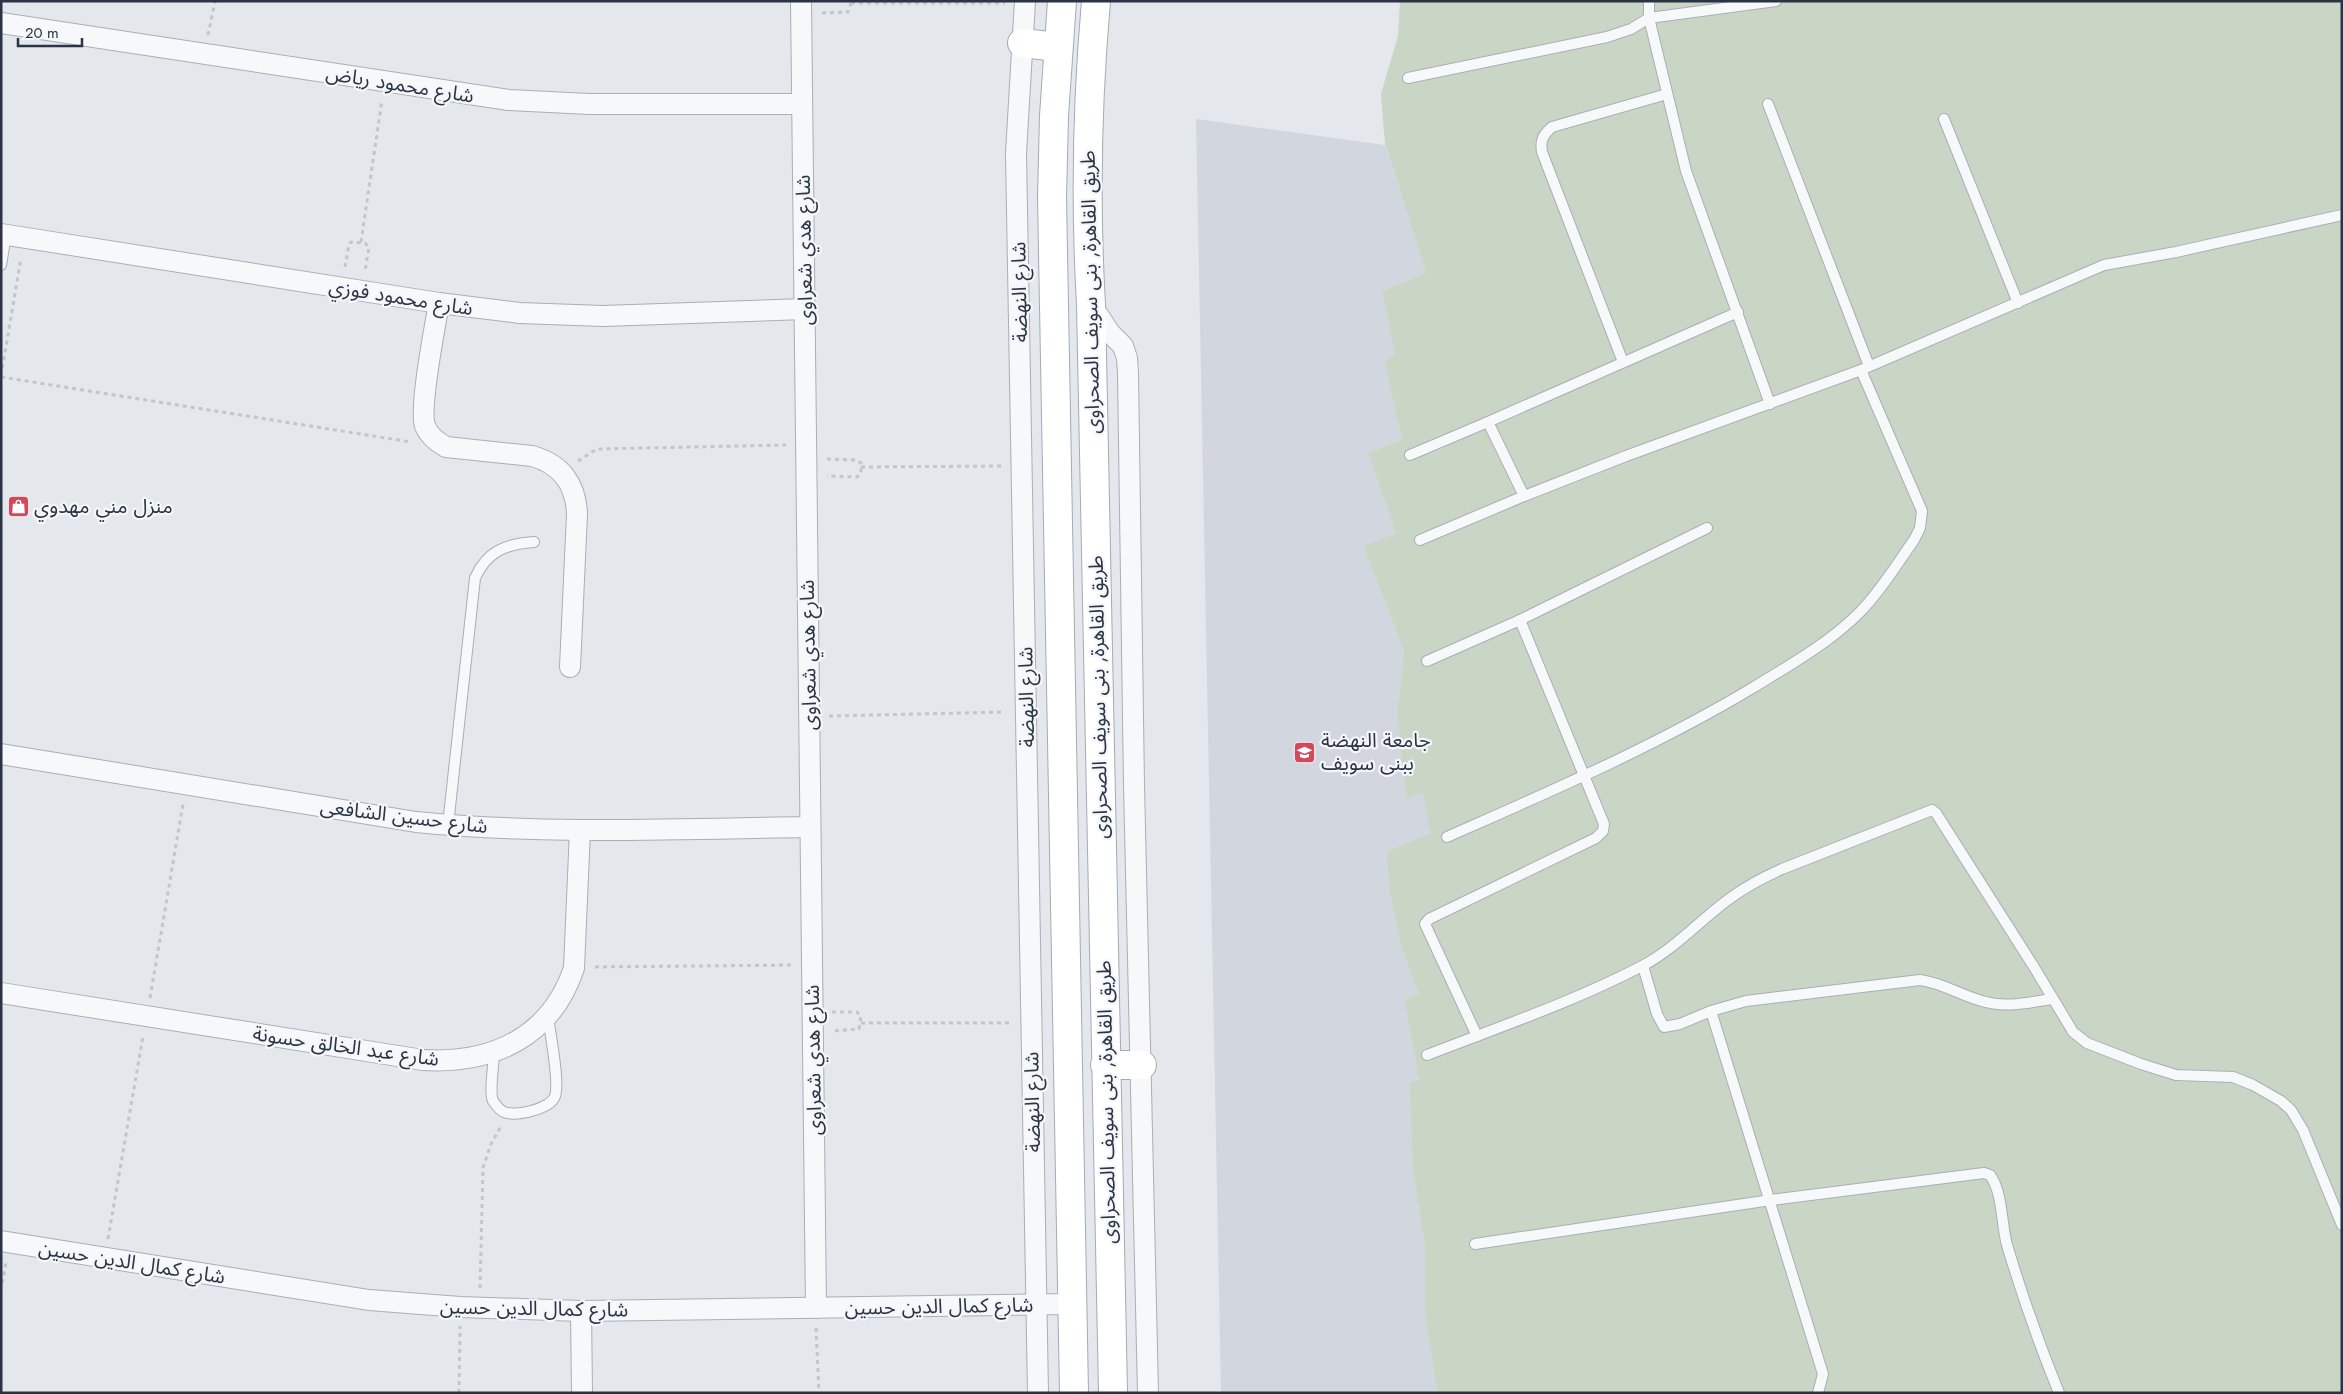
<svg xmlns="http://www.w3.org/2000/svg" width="2343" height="1394" font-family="Jost,'Noto Sans Arabic',sans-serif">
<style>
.built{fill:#d2d6de}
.green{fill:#c9d6c5}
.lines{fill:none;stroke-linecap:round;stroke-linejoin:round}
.lane-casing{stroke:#a9aeb7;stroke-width:12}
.street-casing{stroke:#a9aeb7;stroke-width:22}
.primary-casing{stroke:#a3abb8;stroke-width:30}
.path{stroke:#c2c5cb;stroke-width:3;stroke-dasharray:4 4;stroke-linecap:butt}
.lane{stroke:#f7f8fa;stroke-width:10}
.street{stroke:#f7f8fa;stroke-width:20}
.primary{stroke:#fff;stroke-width:28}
.labels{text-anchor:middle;stroke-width:4.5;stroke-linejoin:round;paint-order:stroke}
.street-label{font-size:20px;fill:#2b3445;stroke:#f4f6f9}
.poi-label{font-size:20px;fill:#2b3445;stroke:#f4f6f9;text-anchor:start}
</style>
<rect width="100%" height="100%" fill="#e4e7ec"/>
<polygon class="built" points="1196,119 1385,145 1426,273 1382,291 1395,355 1384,361 1402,440 1368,453 1396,533 1363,546 1404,651 1397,712 1406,799 1423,793 1432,833 1386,852 1390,894 1401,947 1419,994 1404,999 1419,1080 1409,1083 1413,1168 1425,1249 1425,1315 1437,1393 1221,1393"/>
<polygon class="green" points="1400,1 2342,1 2342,1393 1437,1393 1425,1315 1425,1249 1413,1169 1409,1083 1419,1080 1404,999 1419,994 1401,947 1390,894 1386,852 1431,833 1423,793 1406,799 1397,712 1404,651 1363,546 1396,533 1368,453 1402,440 1384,361 1395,355 1382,291 1426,273 1385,144 1381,94 1398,36"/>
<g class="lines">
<defs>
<g id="lane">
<polyline points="1649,1 1649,18 1686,171 1770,404"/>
<polyline points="1408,78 1607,37 1631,29 1649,18 1776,1"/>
<polyline points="1768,104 1869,366"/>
<polyline points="1944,119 2018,303"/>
<polyline points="1,265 6,235"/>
<path d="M 1623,362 L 1542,152 C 1540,140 1543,135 1552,127 L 1667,94"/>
<polyline points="1488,422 1738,312"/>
<polyline points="1410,455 1488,422 1524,496"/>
<polyline points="1420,540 1524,496 1626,456 1861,370 2104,265 2176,252 2342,215"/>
<polyline points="1520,620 1707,528"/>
<polyline points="1427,661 1520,620 1604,824 1603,831 1596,838 1429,919 1425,924 1477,1036"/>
<path d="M 448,825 L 475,578 C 487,551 506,544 534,542"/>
<path d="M 1447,837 C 1551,791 1656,746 1754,687 C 1790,665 1829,643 1859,613 C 1880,592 1897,564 1914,540 L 1920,528 L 1922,511 L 1861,370"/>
<path d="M 1643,966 L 1657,1014 L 1664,1027 L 1680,1024 L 1711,1011 L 1746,1001 L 1920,980 C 1944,983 1963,997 1986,1002 C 2008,1008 2031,1002 2052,999"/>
<polyline points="1711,1011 1823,1374 1818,1393"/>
<path d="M 494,1052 C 494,1063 489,1092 493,1101 C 496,1105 499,1110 504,1112 C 515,1117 551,1109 555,1096 C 560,1082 550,1034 548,1016"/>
<path d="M 1427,1055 C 1499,1027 1573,1002 1642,966 C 1676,948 1699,921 1729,899 C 1745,887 1764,877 1782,869 L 1932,810 L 1936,813 L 2034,967 L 2073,1032 L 2087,1043 L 2141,1064 L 2176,1075 L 2233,1077 L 2253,1085 L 2281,1101 L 2291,1110 L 2303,1130 L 2342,1225"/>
<path d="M 1475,1244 L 1771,1200 L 1984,1173 L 1990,1175 C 2003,1193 2001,1223 2007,1245 C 2022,1295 2039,1344 2059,1393"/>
</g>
<g id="street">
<polyline points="801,1 816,1308"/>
<polyline points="1025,1 1016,153 1038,1393"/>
<polyline points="1,23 509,100 589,104 802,104"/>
<polyline points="1,234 439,303 520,313 603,316 805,309"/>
<path d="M 439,303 C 435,326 419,408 425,426 C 429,436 437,442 446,447 L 532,456 C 561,464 576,484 577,514 L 570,667"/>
<polyline points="1091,304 1110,333 1123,346 1127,358 1128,373 1134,785 1148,1393"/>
<path d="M 1,754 L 416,822 C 547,835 679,829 810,827"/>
<path d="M 1,993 L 423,1060 C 493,1064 551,1037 574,968 L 580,830"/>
<polyline points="1,1241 369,1300 460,1307 581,1311 1071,1304"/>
<polyline points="581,1311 582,1393"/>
</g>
<g id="primary">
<polyline points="1062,1 1054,116 1052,197 1074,1393"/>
<path d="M 1096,1 C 1087,103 1085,202 1091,304 L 1113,1393"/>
<polyline points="1022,43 1058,47"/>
<polyline points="1105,1065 1142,1065"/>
</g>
</defs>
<use href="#lane" class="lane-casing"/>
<use href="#street" class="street-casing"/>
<use href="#primary" class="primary-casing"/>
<g class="path">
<polyline points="851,3 1005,3"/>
<polyline points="822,13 848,12 851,3"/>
<polyline points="208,35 215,1"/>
<polyline points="361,242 382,100"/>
<polyline points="345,267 349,244 351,242 365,243 369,247 365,271"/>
<polyline points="1,376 21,258"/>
<polyline points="1,377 411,442"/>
<polyline points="827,459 856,460 861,463 861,473 857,477 827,476"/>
<polyline points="578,461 597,449 786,445"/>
<polyline points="861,467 1003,466"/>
<polyline points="829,716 1005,712"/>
<polyline points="595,967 793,965"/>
<polyline points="150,998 183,804"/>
<polyline points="832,1012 857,1012 861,1016 859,1029 833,1031"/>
<polyline points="861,1023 1013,1023"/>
<polyline points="108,1239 143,1036"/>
<polyline points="480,1288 483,1168 491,1144 501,1126"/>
<polyline points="1,1291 6,1262"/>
<polyline points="816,1328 819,1393"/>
<polyline points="459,1393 460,1326"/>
</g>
<use href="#lane" class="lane"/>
<use href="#street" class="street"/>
<use href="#primary" class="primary"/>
</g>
<defs>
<symbol id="shop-square" viewBox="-11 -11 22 22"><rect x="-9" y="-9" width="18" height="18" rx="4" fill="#d1495b" stroke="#f4f6f9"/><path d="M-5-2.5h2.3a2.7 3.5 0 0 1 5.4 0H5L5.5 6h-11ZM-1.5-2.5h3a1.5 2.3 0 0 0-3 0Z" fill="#fff"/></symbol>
<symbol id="university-square" viewBox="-11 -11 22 22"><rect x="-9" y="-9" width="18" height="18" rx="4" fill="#d1495b" stroke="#f4f6f9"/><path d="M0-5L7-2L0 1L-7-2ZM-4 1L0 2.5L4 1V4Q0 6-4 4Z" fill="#fff"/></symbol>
</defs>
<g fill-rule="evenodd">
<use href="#shop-square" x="6" y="494" width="25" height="25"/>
<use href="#university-square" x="1292" y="740" width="25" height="25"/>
</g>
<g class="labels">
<g class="street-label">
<text transform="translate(400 84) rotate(9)" y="7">شارع محمود رياض</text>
<text transform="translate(804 250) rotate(-91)" y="7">شارع هدي شعراوى</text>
<text transform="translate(1019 292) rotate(-91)" y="7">شارع النهضة</text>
<text transform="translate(1090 292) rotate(-91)" y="7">طريق القاهرة, بنى سويف الصحراوى</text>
<text transform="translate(401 297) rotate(9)" y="7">شارع محمود فوزي</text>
<text transform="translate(808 655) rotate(-91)" y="7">شارع هدي شعراوى</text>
<text transform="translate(1026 697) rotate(-91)" y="7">شارع النهضة</text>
<text transform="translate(1098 697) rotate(-91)" y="7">طريق القاهرة, بنى سويف الصحراوى</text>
<text transform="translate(404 816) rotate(7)" y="7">شارع حسين الشافعى</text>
<text transform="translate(346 1046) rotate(8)" y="7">شارع عبد الخالق حسونة</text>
<text transform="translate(813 1060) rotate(-91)" y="7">شارع هدي شعراوى</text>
<text transform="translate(1032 1102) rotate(-91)" y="7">شارع النهضة</text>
<text transform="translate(1106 1102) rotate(-91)" y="7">طريق القاهرة, بنى سويف الصحراوى</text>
<text transform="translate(132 1262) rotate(9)" y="7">شارع كمال الدين حسين</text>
<text transform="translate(939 1306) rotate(-1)" y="7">شارع كمال الدين حسين</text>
<text transform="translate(534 1308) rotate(1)" y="7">شارع كمال الدين حسين</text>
</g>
<g class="poi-label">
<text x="34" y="513">منزل مني مهدوي</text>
<text x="1321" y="747">جامعة النهضة<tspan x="1321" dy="23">ببنى سويف</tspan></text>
</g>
</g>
<rect width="2343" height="1394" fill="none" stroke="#2b3445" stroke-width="5"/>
<path d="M18 38v8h64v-8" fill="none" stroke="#2b3445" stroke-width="2.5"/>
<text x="25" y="38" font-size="15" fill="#2b3445" stroke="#f4f6f9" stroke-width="4" paint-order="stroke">20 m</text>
</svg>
